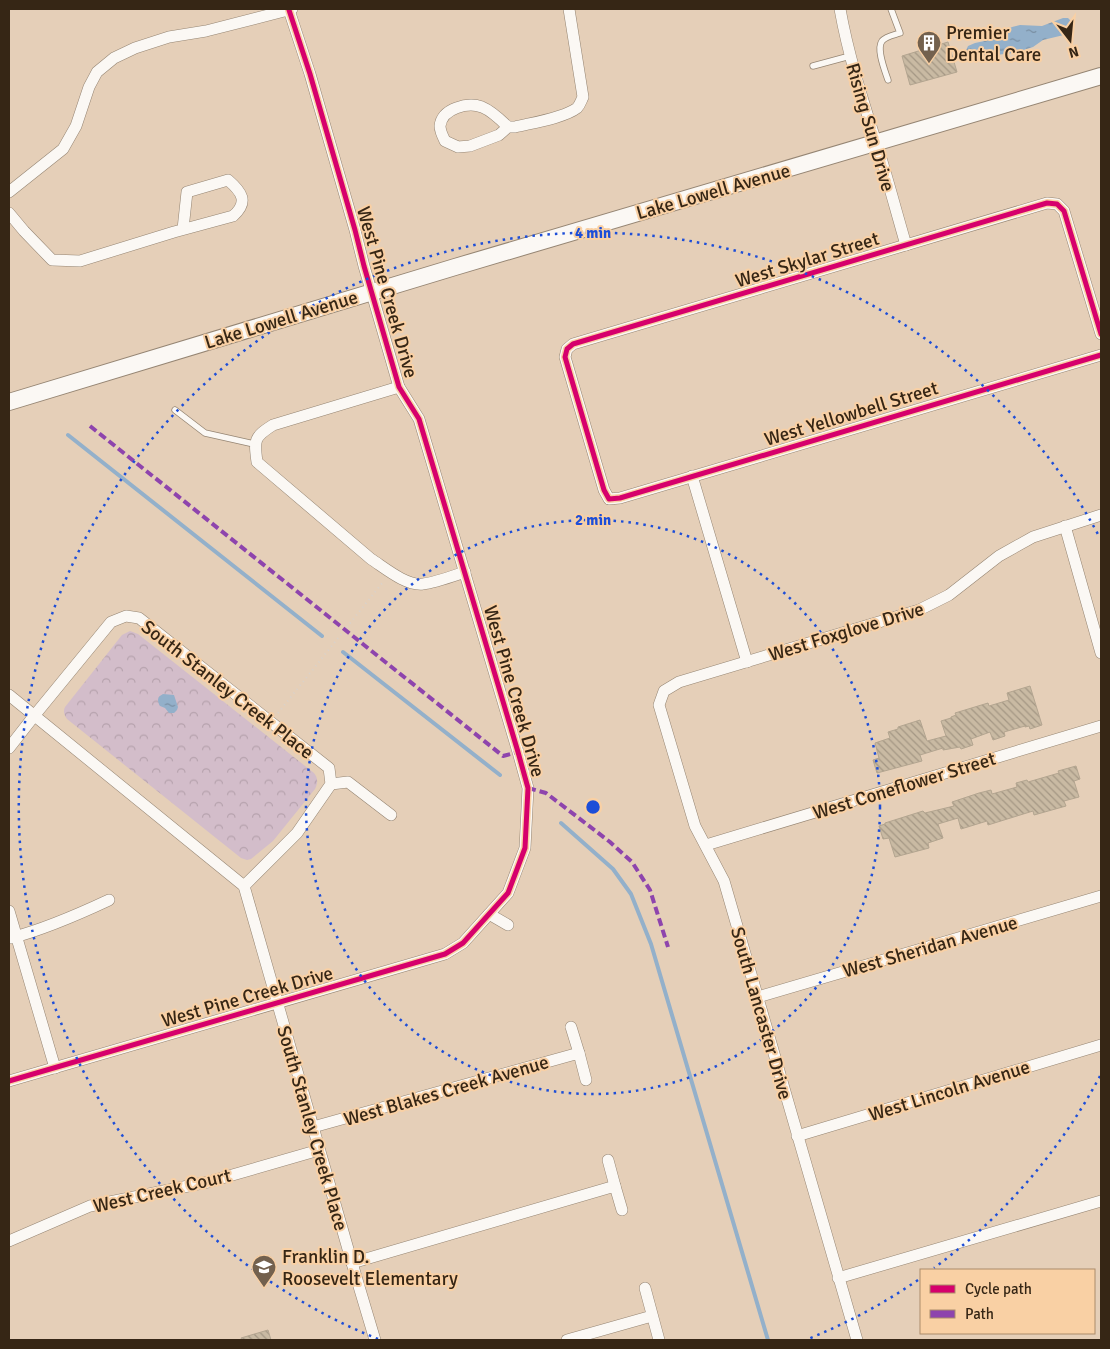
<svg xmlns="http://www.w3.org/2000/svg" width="1110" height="1349" font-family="Signika,sans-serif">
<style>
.forest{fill:url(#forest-crowns)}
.water{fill:url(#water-ripples)}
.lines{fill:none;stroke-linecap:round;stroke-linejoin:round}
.stream{stroke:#93b0ca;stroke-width:4}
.building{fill:url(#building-back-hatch);stroke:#b3a590}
.lane-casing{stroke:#958573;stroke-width:7}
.street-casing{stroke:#958573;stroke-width:12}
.secondary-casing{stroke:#958573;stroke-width:18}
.path{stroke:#d9d2cb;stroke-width:2;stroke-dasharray:1 4;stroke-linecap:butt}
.lane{stroke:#fbf8f4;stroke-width:5.5}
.street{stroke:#fbf8f4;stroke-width:11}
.secondary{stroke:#fbf8f4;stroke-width:16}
.quiet{stroke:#8e44ad;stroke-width:4;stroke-dasharray:8 4;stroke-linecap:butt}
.cycleway-casing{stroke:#f9d0a4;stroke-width:8}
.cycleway{stroke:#d6006c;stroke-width:5}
.ring{fill:none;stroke:#1d4ed8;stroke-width:2.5;stroke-dasharray:2.5 5}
.labels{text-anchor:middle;stroke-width:4;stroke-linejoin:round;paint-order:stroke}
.poi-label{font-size:19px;fill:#362615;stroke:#f9d0a4;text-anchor:start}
.street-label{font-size:19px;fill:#362615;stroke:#f9d0a4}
.centre{fill:#1d4ed8;stroke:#f9d0a4;stroke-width:2.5}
.ring-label{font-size:15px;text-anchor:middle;font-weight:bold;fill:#1d4ed8;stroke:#f9d0a4;stroke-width:4;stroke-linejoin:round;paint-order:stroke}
</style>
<defs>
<pattern id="forest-crowns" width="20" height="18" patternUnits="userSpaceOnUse" patternTransform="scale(1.25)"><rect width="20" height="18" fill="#d3bdca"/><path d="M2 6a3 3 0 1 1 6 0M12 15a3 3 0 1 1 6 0" fill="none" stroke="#b6a2ad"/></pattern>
<pattern id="water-ripples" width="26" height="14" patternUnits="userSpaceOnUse" patternTransform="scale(1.25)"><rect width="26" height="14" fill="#93b0ca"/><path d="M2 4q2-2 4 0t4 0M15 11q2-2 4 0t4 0" fill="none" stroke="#798fa3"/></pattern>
<pattern id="building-back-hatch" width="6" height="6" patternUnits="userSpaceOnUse" patternTransform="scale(1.25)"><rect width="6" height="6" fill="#c9baa3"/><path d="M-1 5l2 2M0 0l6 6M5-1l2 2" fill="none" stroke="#a49784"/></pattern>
</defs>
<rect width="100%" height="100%" fill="#e5cfb8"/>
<path class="forest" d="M 130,631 L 138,634 L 314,773 C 318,778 318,783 315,789 L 273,841 L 251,859 L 247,860 L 241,858 L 67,719 C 64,715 63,711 65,707 L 122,635 Z"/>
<g class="water">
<polygon points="1063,18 1068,18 1073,23 1073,28 1071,32 1068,34 1043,40 1033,47 1014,53 986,56 974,61 969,60 965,57 965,53 968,46 975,43 994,39 1004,31 1012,27 1020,25 1042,26"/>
<path d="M 163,694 L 174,695 L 178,707 L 177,710 L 174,713 L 169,713 L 165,708 L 160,706 C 157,700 157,697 163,694 Z"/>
</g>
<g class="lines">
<g class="stream">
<polyline points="68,435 322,636"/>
<polyline points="343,652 500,775"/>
<polyline points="561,823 613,869 631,894 651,944 768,1340"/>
</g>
</g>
<g class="building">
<polygon points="948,42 957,72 910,85 902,56"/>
<polygon points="1030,686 1042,725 1030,729 1029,726 1025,727 1025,726 1004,732 1005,736 993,740 990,732 971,739 973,745 961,749 960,747 943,750 943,748 920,755 922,761 877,773 873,760 879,758 875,743 890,738 888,732 898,729 898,727 920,720 927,741 946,736 941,721 951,718 951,717 956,715 955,713 988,703 989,706 1009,700 1007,693"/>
<polygon points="1076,766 1080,779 1074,781 1079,797 1064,801 1066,806 1034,815 1033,811 988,825 987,821 961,829 958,818 938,824 943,838 928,843 929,848 895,857 889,838 883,839 879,826 885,824 885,823 923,811 925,813 954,806 952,802 979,793 991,790 992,794 1017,787 1016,783 1027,780 1028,782 1059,773 1058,771"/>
<polygon points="268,1330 271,1340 242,1340 241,1338"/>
</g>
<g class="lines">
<defs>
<g id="lane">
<polyline points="813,66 850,56"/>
<path d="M 888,80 C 885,71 876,49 882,41 C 886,36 894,35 900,33 L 891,9"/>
<polyline points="175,410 205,433 254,444"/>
</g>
<g id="street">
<path d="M 840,9 C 848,54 862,98 876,142 C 887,176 896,211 906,245"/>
<path d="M 508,127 L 499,135 L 470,146 L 458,147 L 445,141 C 443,137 440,131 440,126 C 442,108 468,102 482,107 C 492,111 501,120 508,127 L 515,127 C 531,123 564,118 577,108 C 580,105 581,101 583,97 L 569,9"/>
<polyline points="9,192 63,149 76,126 89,87 97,72 114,58 135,48 169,37 206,31 292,9"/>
<path d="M 9,213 L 24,231 L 52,260 L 80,261 L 174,232 L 233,216 C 249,202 242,192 228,180 L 187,192 L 183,229"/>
<polyline points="1101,334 1064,211 1057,204 1047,203 573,344 567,349 565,357 604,490 609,499 620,498 1101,355"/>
<path d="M 399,387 L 273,425 C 254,437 254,440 257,462 L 371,559 C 385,568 406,586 423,584 C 434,583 453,576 465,572"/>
<polyline points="692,476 747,662"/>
<polyline points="1065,526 1101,653"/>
<polyline points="9,695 244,886 352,1263 375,1340"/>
<polyline points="9,748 34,716 111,622 126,616 139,618 329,768 331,784 297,833 244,886"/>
<polyline points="331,784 348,782 391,815"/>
<polyline points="706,845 1101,726"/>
<polyline points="9,911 55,1068"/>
<polyline points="489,914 508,925"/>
<path d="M 11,938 C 45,929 77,915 109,900"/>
<polyline points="758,997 1101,896"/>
<polyline points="571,1027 579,1053"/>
<polyline points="9,1081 445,954 463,943 508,893 525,848 528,788 518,752 419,419 399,387 364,266 355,230 310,74 289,10"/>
<polyline points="313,1127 579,1053 586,1080"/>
<polyline points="797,1136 1101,1045"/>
<polyline points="608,1160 615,1186"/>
<polyline points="9,1241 90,1206 208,1182 319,1150"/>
<polyline points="352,1263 615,1186 622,1210"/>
<polyline points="838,1278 1101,1201"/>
<polyline points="645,1288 659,1340"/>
<polyline points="567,1340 652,1316"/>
<polyline points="857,1340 724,881 695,826 659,705 664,691 679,682 919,610 949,595 999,556 1033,537 1101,515"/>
</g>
<polyline id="secondary" points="9,402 455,267 1101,76"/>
</defs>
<use href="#lane" class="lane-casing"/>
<use href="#street" class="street-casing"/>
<use href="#secondary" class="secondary-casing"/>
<polyline class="path" points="278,713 383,582"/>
<use href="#lane" class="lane"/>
<use href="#street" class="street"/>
<use href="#secondary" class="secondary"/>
<g class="quiet">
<polyline points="90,426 503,756 518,752"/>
<polyline points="528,788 546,793 610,842 632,862 650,890 668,947"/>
</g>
<defs>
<g id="cycleway">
<polyline points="1101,334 1064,211 1057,204 1047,203 573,344 567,349 565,357 604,490 609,499 620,498 1101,355"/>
<polyline points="9,1081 445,954 463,943 508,893 525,848 528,788 518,752 419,419 399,387 364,266 355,230 310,74 289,10"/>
</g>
</defs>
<use href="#cycleway" class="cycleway-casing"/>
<use href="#cycleway" class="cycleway"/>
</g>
<g class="ring">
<circle cx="593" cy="807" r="287"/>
<path d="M1100 1076A574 574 0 0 1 934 1268M918 1280A574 574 0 0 1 808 1339M378 1339A574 574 0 1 1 1100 538"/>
</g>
<defs>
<symbol id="building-pin" viewBox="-11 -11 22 30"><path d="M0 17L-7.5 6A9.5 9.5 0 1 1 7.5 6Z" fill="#73614e" stroke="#f9d0a4"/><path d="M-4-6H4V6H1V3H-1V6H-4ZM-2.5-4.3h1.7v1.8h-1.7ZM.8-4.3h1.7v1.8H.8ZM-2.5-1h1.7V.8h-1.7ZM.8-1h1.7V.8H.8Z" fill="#fff"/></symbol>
<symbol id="school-pin" viewBox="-11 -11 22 30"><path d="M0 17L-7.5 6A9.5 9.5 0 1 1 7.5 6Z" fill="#73614e" stroke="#f9d0a4"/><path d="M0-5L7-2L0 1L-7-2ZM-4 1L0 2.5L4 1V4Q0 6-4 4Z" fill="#fff"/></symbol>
</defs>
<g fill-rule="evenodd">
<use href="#building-pin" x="915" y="29" width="28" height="38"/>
<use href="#school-pin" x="250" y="1253" width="28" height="38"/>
</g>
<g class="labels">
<g class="poi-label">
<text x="946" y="39">Premier<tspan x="946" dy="22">Dental Care</tspan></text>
<text x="282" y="1263">Franklin D.<tspan x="282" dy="22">Roosevelt Elementary</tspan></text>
</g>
<g class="street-label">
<text transform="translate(871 127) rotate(74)" y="7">Rising Sun Drive</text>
<text transform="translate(713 191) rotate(-16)" y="7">Lake Lowell Avenue</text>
<text transform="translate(807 259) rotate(-17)" y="7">West Skylar Street</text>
<text transform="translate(388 292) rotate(74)" y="7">West Pine Creek Drive</text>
<text transform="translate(281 319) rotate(-17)" y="7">Lake Lowell Avenue</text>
<text transform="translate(851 413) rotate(-17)" y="7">West Yellowbell Street</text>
<text transform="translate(846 631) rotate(-17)" y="7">West Foxglove Drive</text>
<text transform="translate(228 689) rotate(38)" y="7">South Stanley Creek Place</text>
<text transform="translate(515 691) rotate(74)" y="7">West Pine Creek Drive</text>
<text transform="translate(904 785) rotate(-17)" y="7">West Coneflower Street</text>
<text transform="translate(930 946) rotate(-16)" y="7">West Sheridan Avenue</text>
<text transform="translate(247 996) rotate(-16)" y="7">West Pine Creek Drive</text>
<text transform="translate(762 1013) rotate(74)" y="7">South Lancaster Drive</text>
<text transform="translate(446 1090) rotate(-16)" y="7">West Blakes Creek Avenue</text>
<text transform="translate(949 1090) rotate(-17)" y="7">West Lincoln Avenue</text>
<text transform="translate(313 1128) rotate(74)" y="7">South Stanley Creek Place</text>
<text transform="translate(162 1190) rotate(-13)" y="7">West Creek Court</text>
</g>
</g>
<circle cx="593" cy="807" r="8" class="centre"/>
<g class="ring-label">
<text x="593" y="238">4 min</text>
<text x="593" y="525">2 min</text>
</g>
<rect width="1110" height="1349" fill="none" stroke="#362615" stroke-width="20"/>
<rect x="920" y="1269" width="175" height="65" fill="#f9d0a4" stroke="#ab8c6b"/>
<rect x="930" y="1285" width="25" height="8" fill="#d6006c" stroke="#ab8c6b"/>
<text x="965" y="1294" font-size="15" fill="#362615">Cycle path</text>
<rect x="930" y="1310" width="25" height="8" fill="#8e44ad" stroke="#ab8c6b"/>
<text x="965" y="1319" font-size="15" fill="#362615">Path</text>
<g transform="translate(1070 40) rotate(164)" stroke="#f9d0a4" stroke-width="4" paint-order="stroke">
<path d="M0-4L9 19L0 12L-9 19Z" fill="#362615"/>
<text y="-8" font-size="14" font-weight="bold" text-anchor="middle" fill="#362615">N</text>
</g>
</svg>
